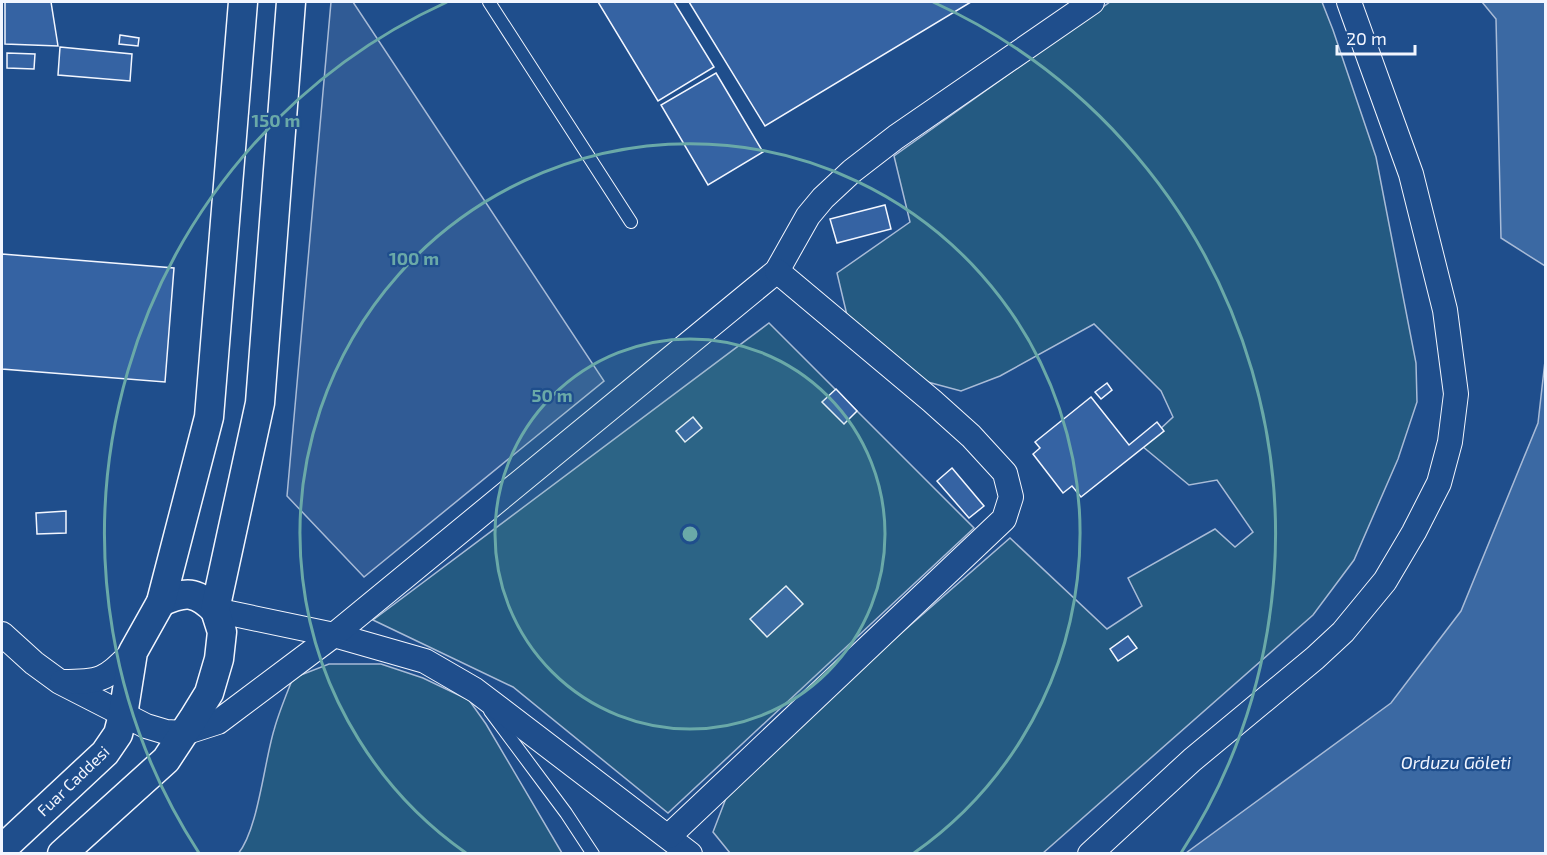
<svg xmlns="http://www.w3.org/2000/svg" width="1547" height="855" font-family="'Exo 2',sans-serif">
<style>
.green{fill:#245a82;stroke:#a8bbd7;stroke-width:1.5}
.parking{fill:#305b95;stroke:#a8bbd7;stroke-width:1.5}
.water{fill:#3b69a3;stroke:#a8bbd7;stroke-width:1.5}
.building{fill:#3563a3;stroke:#f2f6ff;stroke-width:1.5}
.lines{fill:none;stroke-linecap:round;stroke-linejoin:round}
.service-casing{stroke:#f2f6ff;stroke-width:14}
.minor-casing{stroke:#f2f6ff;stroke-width:26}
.tertiary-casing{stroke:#f2f6ff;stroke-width:31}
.service{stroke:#1f4e8c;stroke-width:12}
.minor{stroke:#1f4e8c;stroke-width:24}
.tertiary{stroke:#1f4e8c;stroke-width:28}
.ring{fill:none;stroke:#6aa9a8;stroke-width:3}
.labels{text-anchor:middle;stroke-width:4.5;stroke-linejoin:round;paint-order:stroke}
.street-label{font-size:16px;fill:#f2f6ff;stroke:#1f4e8c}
.water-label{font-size:18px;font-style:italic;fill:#f2f6ff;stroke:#1f4e8c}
.centre{fill:#6aa9a8;stroke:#1f4e8c;stroke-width:3}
.ring-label{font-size:18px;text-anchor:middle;font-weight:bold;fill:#6aa9a8;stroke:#1f4e8c;stroke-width:4.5;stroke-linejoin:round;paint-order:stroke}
</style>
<rect width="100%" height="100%" fill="#1f4e8c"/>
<g class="green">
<polygon points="1110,2 1322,2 1333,30 1376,157 1416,363 1417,402 1398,459 1354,560 1313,615 1043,853 730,853 713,832 733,780 1010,538 1107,629 1142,606 1128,578 1215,529 1235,547 1253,532 1217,480 1189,485 1142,446 1173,417 1161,391 1094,324 1000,376 961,391 924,381 850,328 837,273 910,222 894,156"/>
<polygon points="769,323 974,528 668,813 513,687 373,620"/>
<path d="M 329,664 L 381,664 L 423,678 L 469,700 L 486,724 L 562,853 L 238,854 C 258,830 264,763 274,730 C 279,712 286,695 293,678 Z"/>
</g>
<polygon class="parking" points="331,2 353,2 604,381 364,577 287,496"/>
<g class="water">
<polygon points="1482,2 1545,2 1545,266 1501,238 1496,19"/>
<polygon points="1545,361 1545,853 1186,853 1391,703 1461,611 1538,423"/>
</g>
<g class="building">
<polygon points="5,2 51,2 58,46 5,44"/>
<polygon points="598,2 674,2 714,67 658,101"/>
<polygon points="689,2 971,2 765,126"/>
<polygon points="120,35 139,38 138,46 119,44"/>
<polygon points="60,47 132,54 130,81 58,75"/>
<polygon points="7,53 35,54 34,69 7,68"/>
<polygon points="716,73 763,152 708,185 661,105"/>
<polygon points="885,205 891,229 837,243 830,219"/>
<polygon points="2,254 174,268 165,382 2,369"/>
<polygon points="1107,383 1112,390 1101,399 1095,392"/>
<polygon points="836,389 857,411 844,424 822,402"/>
<polygon points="1091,397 1129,445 1157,422 1164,431 1081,497 1072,486 1063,493 1033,454 1040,448 1035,442"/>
<polygon points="693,417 702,428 685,442 676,431"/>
<polygon points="952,468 984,506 969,518 937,481"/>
<polygon points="66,511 66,533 37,534 36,513"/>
<polygon points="786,586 803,604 767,637 750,619"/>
<polygon points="1128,636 1137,648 1118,661 1110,649"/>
</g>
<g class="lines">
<defs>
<g id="service">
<polyline points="489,2 631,222"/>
<polyline points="490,711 566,813 593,854"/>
</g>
<g id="minor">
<polyline points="215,610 334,635 425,661 475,690 690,854"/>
<polyline points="2,634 34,663 60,682 146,726 166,732 184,733 218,722 334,635 777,271 808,216 823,198 852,171 896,137 1092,2"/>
<path d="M 62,682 C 103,682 104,680 133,652"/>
<polyline points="669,836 1004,519 1011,497 1005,473 971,436 932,401 777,271"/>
<polyline points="1090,854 1192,760 1315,658 1343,632 1385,581 1414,532 1439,483 1450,442 1456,394 1445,310 1411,174 1349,2"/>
</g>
<g id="tertiary">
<path d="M 161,602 C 186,591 196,591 215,610"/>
<polyline points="2,849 105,753 118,734 123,715 133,652 161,602 209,417 243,2"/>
<polyline points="62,854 166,760 193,719 209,693 219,659 222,632 215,610 260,403 291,2"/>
</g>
</defs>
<use href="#service" class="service-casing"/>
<use href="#minor" class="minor-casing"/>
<use href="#tertiary" class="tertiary-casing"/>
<use href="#service" class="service"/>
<use href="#minor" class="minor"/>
<use href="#tertiary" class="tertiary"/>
</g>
<circle cx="690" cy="534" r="195" fill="#6aa9a8" fill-opacity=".12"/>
<g class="ring">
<circle cx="690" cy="534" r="195"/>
<path d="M466 853A390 390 0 1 1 914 853"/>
<path d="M199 853A585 585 0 0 1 447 2M933 2A585 585 0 0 1 1181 853"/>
</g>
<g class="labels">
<g class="street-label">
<text transform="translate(73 781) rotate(-44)" y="6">Fuar Caddesi</text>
</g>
<g class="water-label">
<text x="1456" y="769">Orduzu Göleti</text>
</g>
</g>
<circle cx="690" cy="534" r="9" class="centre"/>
<g class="ring-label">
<text x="276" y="127">150 m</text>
<text x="414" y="265">100 m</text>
<text x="552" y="402">50 m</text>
</g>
<rect width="1547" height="855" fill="none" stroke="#f2f6ff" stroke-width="6"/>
<path d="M1337 45v9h78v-9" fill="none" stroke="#f2f6ff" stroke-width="3"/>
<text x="1346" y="45" font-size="18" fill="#f2f6ff" stroke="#1f4e8c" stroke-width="4.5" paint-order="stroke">20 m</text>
</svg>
